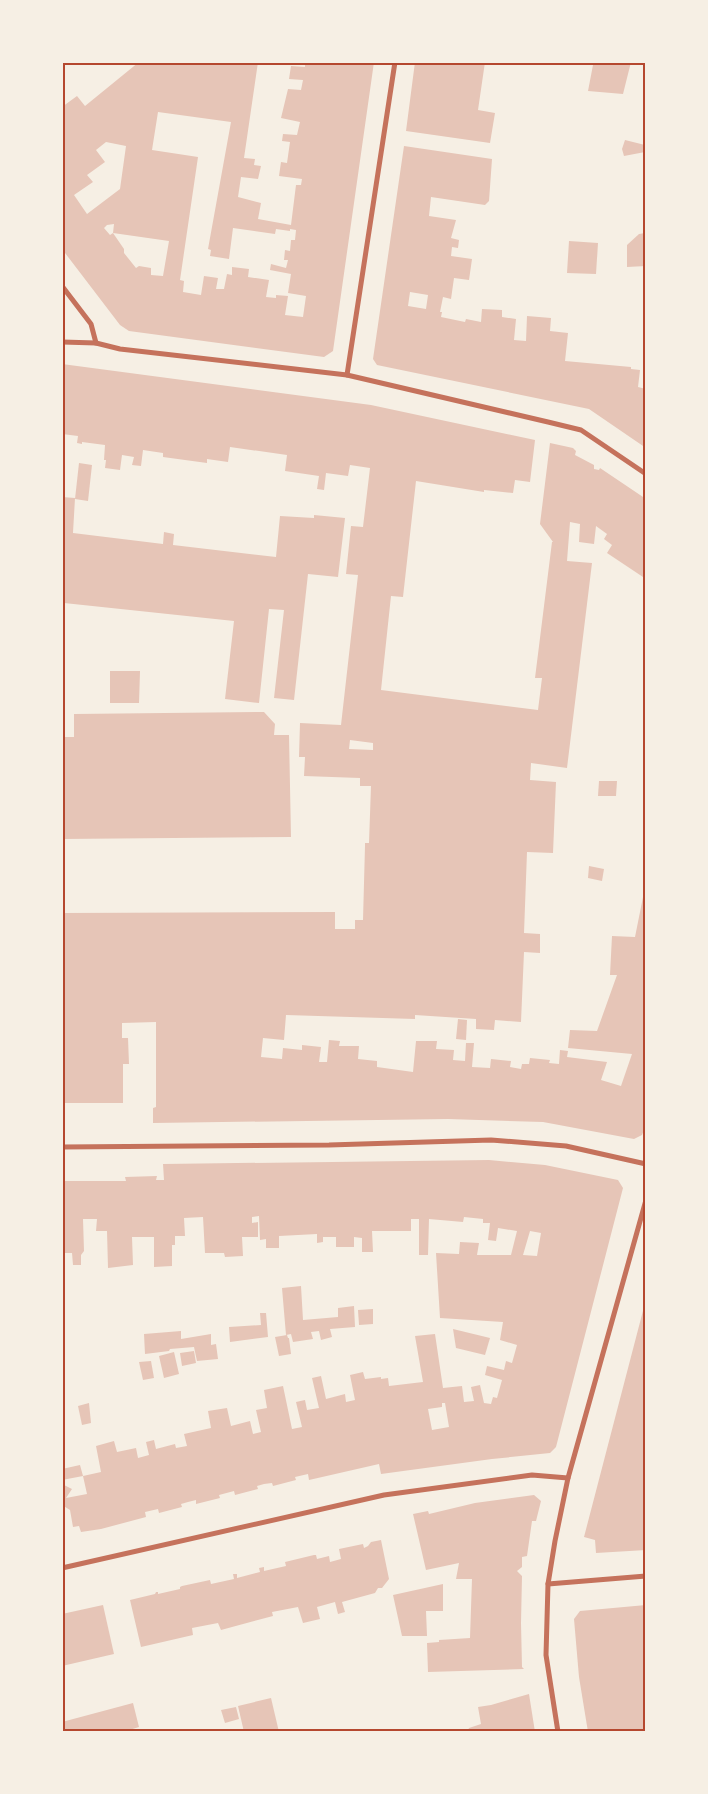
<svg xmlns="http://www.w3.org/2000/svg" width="708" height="1794" font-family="'Varela Round',sans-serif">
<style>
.building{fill:#e6c5b7;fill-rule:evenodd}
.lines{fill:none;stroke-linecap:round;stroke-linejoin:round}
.minor{stroke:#c5725c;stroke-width:5}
.neatline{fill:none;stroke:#b5482f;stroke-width:2}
</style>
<rect width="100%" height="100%" fill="#f6efe4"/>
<g class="building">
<path d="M 139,62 L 258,62 L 244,158 L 255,159 L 254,165 L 261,166 L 258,179 L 241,177 L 238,197 L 261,203 L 258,219 L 291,225 L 296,185 L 301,185 L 302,179 L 279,176 L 281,162 L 287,163 L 290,142 L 282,141 L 283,134 L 297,135 L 300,122 L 281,118 L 288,89 L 301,90 L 303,80 L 289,79 L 291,66 L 305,67 L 305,62 L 374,62 L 333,351 L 324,357 L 129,331 L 120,325 L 62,249 L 62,107 L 77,96 L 85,106 ZM 158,112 L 231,122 L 208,249 L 211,250 L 210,256 L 229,259 L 233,228 L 275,234 L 276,229 L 290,231 L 290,229 L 296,230 L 295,240 L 291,240 L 290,251 L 285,250 L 284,260 L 288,260 L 286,268 L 271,264 L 270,270 L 291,274 L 288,293 L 306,296 L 303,317 L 285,315 L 288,296 L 276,295 L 276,298 L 266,297 L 269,280 L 248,277 L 249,269 L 232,267 L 232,275 L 227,274 L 224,289 L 216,289 L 218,278 L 204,276 L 201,295 L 183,292 L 184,281 L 180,280 L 198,157 L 152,150 ZM 106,142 L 126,146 L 120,189 L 87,214 L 74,195 L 93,182 L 87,175 L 105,162 L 96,150 ZM 114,224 L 113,233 L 110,235 L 104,228 L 107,225 ZM 113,233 L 169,241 L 163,276 L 151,275 L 151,268 L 139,266 L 136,268 L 124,253 L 124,249 Z"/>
<polygon points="415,62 485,62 478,110 495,113 490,143 406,131"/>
<polygon points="586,62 631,62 623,94 588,91 593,65"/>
<polygon points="625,140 645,145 645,152 624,156 622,149"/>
<path d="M 404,146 L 492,159 L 489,201 L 485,205 L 431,197 L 429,216 L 456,220 L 451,238 L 459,240 L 458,248 L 452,247 L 451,256 L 472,259 L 469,280 L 454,278 L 451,299 L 443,297 L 440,312 L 442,312 L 441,317 L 465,322 L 466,319 L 481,322 L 482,309 L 502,310 L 502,317 L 516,319 L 514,340 L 526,341 L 527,316 L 551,318 L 550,331 L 568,333 L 565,361 L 631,367 L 631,369 L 640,370 L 638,387 L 646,389 L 646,448 L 589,409 L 377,365 L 373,359 ZM 410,292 L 428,295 L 426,309 L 408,306 Z"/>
<polygon points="645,233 646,266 627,267 627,245 639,234"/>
<polygon points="569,241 598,243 596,274 567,273"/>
<path d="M 62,364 L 371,405 L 535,440 L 530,482 L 515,480 L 513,493 L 484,490 L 484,492 L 416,481 L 403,597 L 391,596 L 381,690 L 538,710 L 542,678 L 535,678 L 552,542 L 553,542 L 540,524 L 550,443 L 573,448 L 576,451 L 575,455 L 594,465 L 594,469 L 599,470 L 600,468 L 646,499 L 646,579 L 607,553 L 612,545 L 604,539 L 607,534 L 596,526 L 594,544 L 579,542 L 580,524 L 570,522 L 567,561 L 592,563 L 567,768 L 531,763 L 530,780 L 556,782 L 553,853 L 527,852 L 524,933 L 540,934 L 540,953 L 524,952 L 521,1022 L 495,1020 L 494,1030 L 476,1029 L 476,1019 L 415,1015 L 415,1019 L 286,1015 L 284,1040 L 263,1038 L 261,1057 L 282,1059 L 283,1048 L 302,1050 L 302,1045 L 321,1047 L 319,1062 L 327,1062 L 329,1040 L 340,1041 L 339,1046 L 359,1046 L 358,1059 L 377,1061 L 377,1067 L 413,1072 L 416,1041 L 437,1041 L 436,1049 L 454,1050 L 453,1060 L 465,1061 L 466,1043 L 474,1043 L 472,1067 L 490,1068 L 491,1059 L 511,1061 L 510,1067 L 521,1069 L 522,1064 L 529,1064 L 530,1058 L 550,1060 L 549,1063 L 559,1064 L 560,1050 L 568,1051 L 567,1057 L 607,1062 L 601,1080 L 621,1086 L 632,1054 L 568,1048 L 570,1030 L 597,1031 L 617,975 L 610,975 L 612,936 L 635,937 L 643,897 L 646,898 L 646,1125 L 642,1135 L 634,1139 L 543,1122 L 448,1119 L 153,1123 L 153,1108 L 156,1107 L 156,1022 L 122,1023 L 122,1038 L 128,1038 L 129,1064 L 123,1064 L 123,1103 L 62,1103 L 62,913 L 335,912 L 335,929 L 355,929 L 355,920 L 363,920 L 365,846 L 365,843 L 369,843 L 371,786 L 360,786 L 360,778 L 304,776 L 305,757 L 299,757 L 300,723 L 341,725 L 358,575 L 346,574 L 351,526 L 363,527 L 370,468 L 350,465 L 348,476 L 326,473 L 324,490 L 317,489 L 319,476 L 285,471 L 287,455 L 230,447 L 228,462 L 207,459 L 207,463 L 163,457 L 163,453 L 143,450 L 141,466 L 132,465 L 134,457 L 122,455 L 120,470 L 105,468 L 106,460 L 104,460 L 105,445 L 82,442 L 82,444 L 77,443 L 78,436 L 62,434 ZM 350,740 L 373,743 L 373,750 L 349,749 Z"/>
<polygon points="79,463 92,465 88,501 75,499"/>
<polygon points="62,497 75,498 73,533 163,544 164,532 174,534 173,545 276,557 280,516 314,518 314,515 345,518 338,577 308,574 294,700 274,698 284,610 269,609 259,703 225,699 234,621 64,603 65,588 62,588"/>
<polygon points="110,671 140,671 139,703 110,703"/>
<polygon points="264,712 275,724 274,735 289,735 291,837 62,839 62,737 74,737 74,714"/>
<polygon points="599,781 617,781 616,796 598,796"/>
<polygon points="589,866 604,869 602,881 588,878"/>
<polygon points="458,1019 467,1020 466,1040 456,1039"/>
<path d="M 489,1160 L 545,1165 L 618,1180 L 623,1188 L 556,1447 L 550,1453 L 492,1459 L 381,1474 L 379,1464 L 309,1480 L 308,1474 L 295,1477 L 296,1480 L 273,1486 L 272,1483 L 264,1484 L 257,1486 L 258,1489 L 235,1495 L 234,1491 L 219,1495 L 220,1498 L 196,1504 L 196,1500 L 188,1502 L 181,1504 L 182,1507 L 159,1513 L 158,1509 L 145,1512 L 146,1517 L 101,1529 L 81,1532 L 79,1526 L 73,1527 L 70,1510 L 62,1505 L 62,1484 L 72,1489 L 66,1498 L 87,1494 L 83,1476 L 101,1472 L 96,1446 L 114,1441 L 117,1452 L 136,1448 L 138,1458 L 149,1455 L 146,1442 L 154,1440 L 156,1449 L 175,1444 L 176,1448 L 187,1446 L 184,1434 L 211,1428 L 208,1411 L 227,1408 L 231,1426 L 250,1421 L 253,1434 L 261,1432 L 256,1410 L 267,1408 L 264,1390 L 283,1386 L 292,1429 L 302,1427 L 296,1402 L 305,1400 L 307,1410 L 319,1408 L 312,1378 L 321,1376 L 326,1399 L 345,1394 L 346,1402 L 355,1400 L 350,1375 L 363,1372 L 365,1379 L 381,1377 L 381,1379 L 388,1378 L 389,1386 L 423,1382 L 415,1336 L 435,1334 L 443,1388 L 462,1386 L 464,1402 L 474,1401 L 471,1387 L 480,1385 L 484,1403 L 491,1404 L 493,1397 L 497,1398 L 502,1380 L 485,1375 L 487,1366 L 504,1370 L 506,1361 L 512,1363 L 517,1345 L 500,1340 L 503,1322 L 440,1318 L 436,1253 L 459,1254 L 460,1242 L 479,1243 L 477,1255 L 511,1255 L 517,1231 L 498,1228 L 496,1241 L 488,1240 L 490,1223 L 483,1223 L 483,1219 L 464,1217 L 463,1222 L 429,1219 L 428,1255 L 419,1255 L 419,1219 L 411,1219 L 411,1231 L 372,1231 L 373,1252 L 362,1252 L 362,1238 L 354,1237 L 354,1247 L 336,1247 L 336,1237 L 323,1237 L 323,1242 L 317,1243 L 317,1234 L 279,1236 L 279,1248 L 266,1248 L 266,1239 L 260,1240 L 259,1216 L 252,1217 L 252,1223 L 258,1222 L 258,1237 L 242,1237 L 243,1256 L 225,1257 L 224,1253 L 205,1253 L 203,1217 L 184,1218 L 185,1236 L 175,1236 L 175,1245 L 172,1245 L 172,1266 L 154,1267 L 154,1237 L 132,1237 L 133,1265 L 108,1268 L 107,1231 L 96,1231 L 97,1219 L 83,1219 L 84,1251 L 81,1255 L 81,1265 L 73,1265 L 72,1253 L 62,1253 L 62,1181 L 126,1181 L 125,1177 L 157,1176 L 156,1180 L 164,1180 L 163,1164 ZM 530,1231 L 541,1233 L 537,1256 L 523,1255 ZM 442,1403 L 445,1403 L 449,1427 L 432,1430 L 428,1409 L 442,1407 Z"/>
<polygon points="301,1286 303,1320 338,1317 338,1308 354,1306 355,1327 330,1329 332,1337 321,1340 319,1331 311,1332 313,1339 293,1342 291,1334 286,1335 282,1288"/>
<polygon points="645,1303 646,1550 596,1553 595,1540 584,1537"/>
<polygon points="373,1309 373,1324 359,1325 358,1310"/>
<polygon points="260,1313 266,1313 268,1337 230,1342 229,1327 261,1325"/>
<polygon points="453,1329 490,1338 485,1355 456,1348"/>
<polygon points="181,1331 181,1339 211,1334 211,1345 216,1344 218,1359 197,1361 194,1347 170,1349 169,1351 145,1354 144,1334"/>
<polygon points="287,1335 288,1338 289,1338 291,1354 279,1356 275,1337"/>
<polygon points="194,1351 196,1363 182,1366 180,1353"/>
<polygon points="174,1352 179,1374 164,1378 159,1356"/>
<polygon points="151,1361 154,1378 143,1380 139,1362"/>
<polygon points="89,1403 91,1423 82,1425 78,1406"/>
<polygon points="80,1465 83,1476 62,1480 62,1469"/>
<polygon points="534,1495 541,1501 536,1521 532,1521 527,1556 522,1557 522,1567 517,1571 522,1576 521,1623 522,1667 524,1669 428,1672 427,1643 439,1642 439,1640 470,1638 472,1579 456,1579 459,1563 426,1570 413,1514 428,1511 429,1514 475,1503"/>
<polygon points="381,1540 389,1579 382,1588 378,1588 375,1593 342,1602 345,1612 338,1614 335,1602 317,1607 320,1619 303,1623 298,1607 272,1612 273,1616 221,1630 218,1623 192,1628 193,1635 141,1647 130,1600 155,1594 156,1592 158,1592 158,1594 180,1589 180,1587 182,1586 210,1580 211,1584 234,1579 233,1574 237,1574 237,1578 260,1572 259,1568 264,1567 264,1571 286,1566 285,1562 314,1555 316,1555 317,1559 329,1556 330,1562 341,1559 339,1549 363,1544 364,1548 368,1546 371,1542"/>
<polygon points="443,1584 443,1611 426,1611 427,1636 402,1636 393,1595"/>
<polygon points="103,1605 114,1654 62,1666 62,1614"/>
<polygon points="646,1605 646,1732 588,1732 579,1677 574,1619 580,1611"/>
<polygon points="529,1694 535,1732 467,1732 469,1728 481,1724 478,1707 491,1705"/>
<polygon points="271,1698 279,1732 244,1732 238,1706"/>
<polygon points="133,1703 139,1727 123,1732 62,1732 62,1722"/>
<polygon points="236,1707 239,1719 225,1723 221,1710"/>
</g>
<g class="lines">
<g class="minor">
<polyline points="62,286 91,324 96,343"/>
<polyline points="62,342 96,343 120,349 347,375 548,422 581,430 646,474"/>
<polyline points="347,375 395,62"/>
<polyline points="62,1147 329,1145 491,1140 566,1146 646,1164"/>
<polyline points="62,1568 384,1495 532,1475 568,1478"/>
<polyline points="548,1584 646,1576"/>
<polyline points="558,1732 546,1655 548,1584 555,1541 568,1478 646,1200"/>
</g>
</g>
<rect width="708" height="1794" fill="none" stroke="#f6efe4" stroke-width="128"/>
<rect x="64" y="64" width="580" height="1666" class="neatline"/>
</svg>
